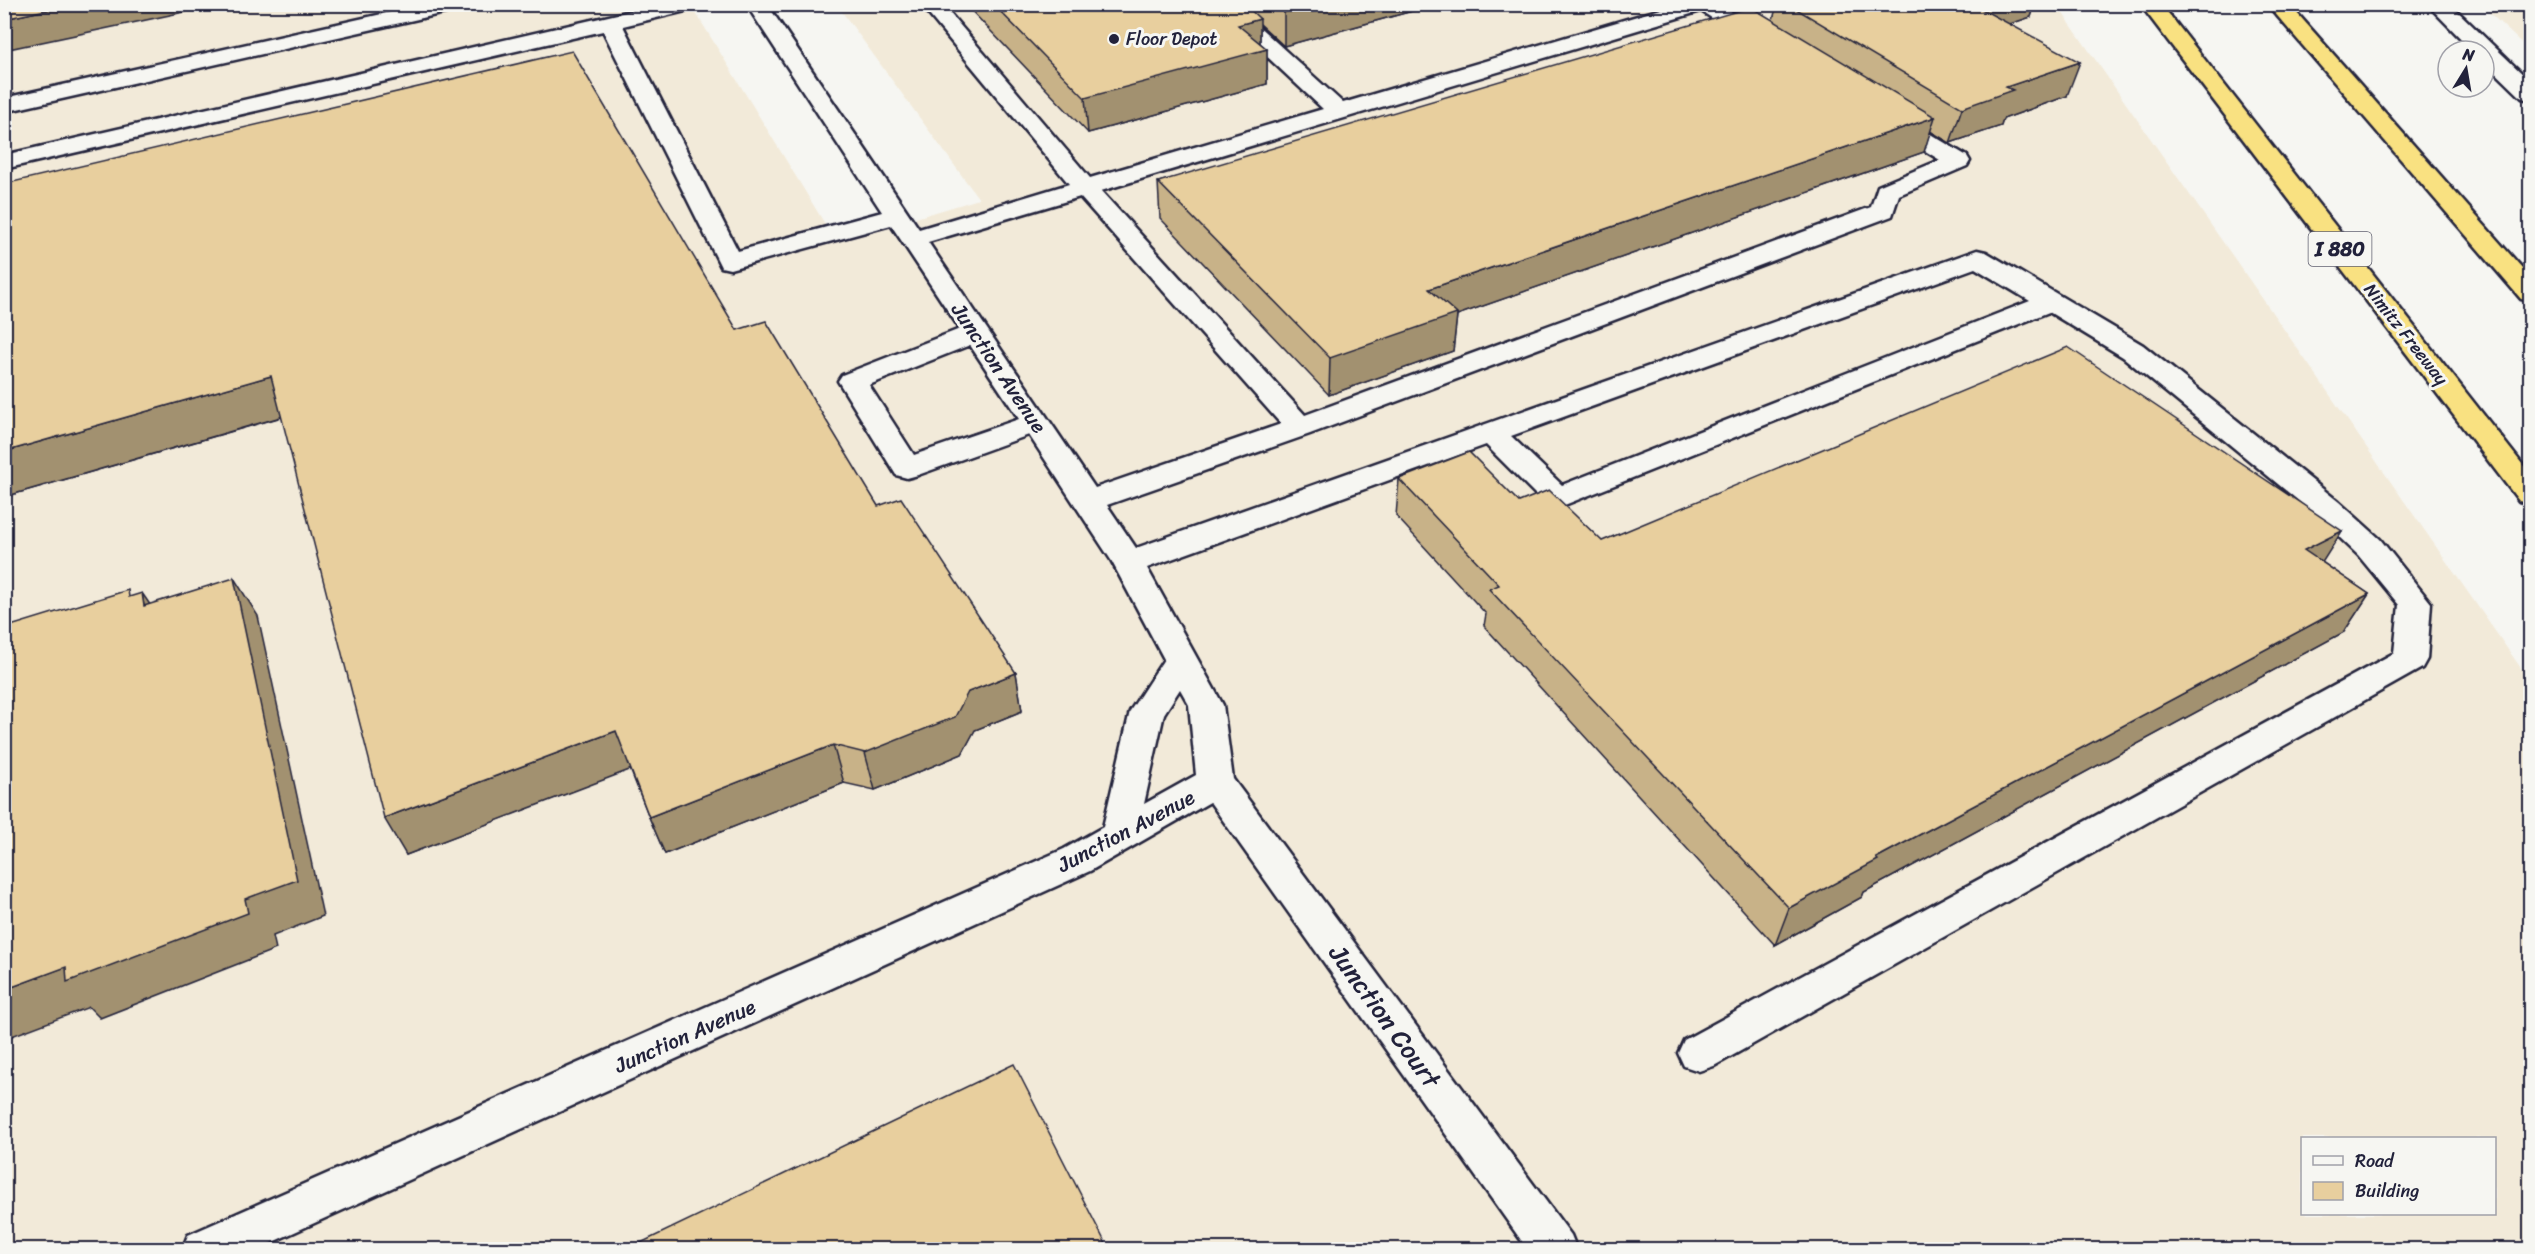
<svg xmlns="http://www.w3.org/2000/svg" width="2535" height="1254" font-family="Sriracha,sans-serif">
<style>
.built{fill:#f2ead9;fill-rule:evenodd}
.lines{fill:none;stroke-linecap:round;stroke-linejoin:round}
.minor-casing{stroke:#22223b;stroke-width:5}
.highway-casing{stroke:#22223b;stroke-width:5}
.minor{fill:#f6f6f2;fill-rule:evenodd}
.highway{fill:#f9e181;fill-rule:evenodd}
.wall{fill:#c8b288;stroke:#22223b;stroke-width:1.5}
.shaded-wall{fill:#a2916f;stroke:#22223b;stroke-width:1.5}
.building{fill:#e8cf9e;stroke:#22223b;stroke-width:1.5}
.poi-dot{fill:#22223b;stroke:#f6f6f2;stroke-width:2}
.labels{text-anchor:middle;stroke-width:6;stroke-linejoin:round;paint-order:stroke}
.far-poi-label{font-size:18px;fill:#22223b;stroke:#f6f6f2;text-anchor:start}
.far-street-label{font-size:18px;fill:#22223b;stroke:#f6f6f2}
.shield{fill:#f6f6f2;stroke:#626272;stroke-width:1.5}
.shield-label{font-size:20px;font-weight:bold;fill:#22223b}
.street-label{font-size:21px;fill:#22223b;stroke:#f6f6f2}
.near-street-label{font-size:26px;fill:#22223b;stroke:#f6f6f2}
</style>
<rect width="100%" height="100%" fill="#f6f6f2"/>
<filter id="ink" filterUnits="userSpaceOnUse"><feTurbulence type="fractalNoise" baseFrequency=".0167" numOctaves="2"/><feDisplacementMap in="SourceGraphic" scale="12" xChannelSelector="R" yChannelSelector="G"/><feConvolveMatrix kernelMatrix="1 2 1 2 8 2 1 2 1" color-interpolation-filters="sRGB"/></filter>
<g filter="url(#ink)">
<g class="built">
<path d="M 5,5 L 691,5 L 836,242 L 979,199 L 837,5 L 2057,5 L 2530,681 L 2530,1249 L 5,1250 ZM 2302,1138 L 2494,1138 L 2494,1214 L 2302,1214 Z"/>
<polygon points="2481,5 2530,5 2530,51"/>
</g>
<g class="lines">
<defs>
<g id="minor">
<polygon points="427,4 468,4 465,8 458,10 4,112 4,98"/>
<path d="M 661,4 L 701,4 L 698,8 L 623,26 L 738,251 L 882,212 L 746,4 L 767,4 L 919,229 L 1069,184 L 920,4 L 942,4 L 1090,178 L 1323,109 L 1211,4 L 1234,4 L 1343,103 L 1678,4 L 1719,4 L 1766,33 L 1769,38 L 1766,43 L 1750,43 L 1701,11 L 1101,191 L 1305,415 L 1871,207 L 1878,186 L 1940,160 L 1881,124 L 1877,119 L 1881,114 L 1897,114 L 1967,156 L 1970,161 L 1967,166 L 1899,195 L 1892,216 L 1310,434 L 1107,505 L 1136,548 L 1977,250 L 1986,252 L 2143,345 L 2339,502 L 2380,539 L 2431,603 L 2427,659 L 2422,668 L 1714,1066 L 1699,1071 L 1684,1066 L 1678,1053 L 1684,1040 L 2394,653 L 2399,605 L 2358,555 L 2317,516 L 2123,357 L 2049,312 L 1557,508 L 1546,505 L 1486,445 L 1147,568 L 1223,705 L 1233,779 L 1571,1235 L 1577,1250 L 1528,1250 L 1210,802 L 1090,871 L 255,1250 L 182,1250 L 188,1235 L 1064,849 L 1103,827 L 1130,711 L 1164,659 L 1111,560 L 1029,435 L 918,475 L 907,478 L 896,475 L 838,381 L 842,375 L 960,329 L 891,225 L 730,269 L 721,267 L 603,31 L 4,169 L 4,155 ZM 1080,197 L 1281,424 L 1095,488 L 928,242 ZM 1975,268 L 2030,301 L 1562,485 L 1511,436 ZM 970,345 L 1019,419 L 914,455 L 869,385 ZM 1180,689 L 1189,705 L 1196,775 L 1144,804 L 1164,714 Z"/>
<polygon points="2427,4 2450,4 2530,81 2530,100 2522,98 2484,61 2484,51 2473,51"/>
</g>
<g id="highway">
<polygon points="2140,4 2161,4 2530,474 2530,504 2519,501"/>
<polygon points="2267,4 2289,4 2530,277 2530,301 2521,299"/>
</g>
</defs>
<use href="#minor" class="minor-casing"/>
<use href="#highway" class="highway-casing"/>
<use href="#minor" class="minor"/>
<use href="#highway" class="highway"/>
</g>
<g class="wall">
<polygon points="965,4 1438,4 1284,46 1260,24 1260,43 1267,49 1267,84 1088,133"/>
<polygon points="1777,4 2035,4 2031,17 2010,24 2067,96 2003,119 2001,126 1950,143 1930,131 1924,152 1457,315 1453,351 1329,395 1160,218 1158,182 1773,20"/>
<polygon points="4,184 737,330 878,506 1016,673 1022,711 975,730 962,754 875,790 844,783 665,854 649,817 630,769 406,855 282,417 4,497"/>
<polygon points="1399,479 1519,502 1602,541 2322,562 2369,594 2344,632 1864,892 1862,897 1775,945 1484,626 1486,614 1396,516"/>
</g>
<g class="shaded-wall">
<polygon points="74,4 222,4 4,50 4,19"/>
<polygon points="1314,4 1438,4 1284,46 1284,12"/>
<polygon points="1976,4 2035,4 2031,17 1964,39 1974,5"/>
<polygon points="1260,19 1260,51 1267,49 1267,84 1088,133 1085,98 1238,25"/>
<polygon points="2080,62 2067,96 2003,119 2001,126 1950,143 1962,108 2006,87"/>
<polygon points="1935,117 1924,152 1457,315 1453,351 1329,395 1330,358 1429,289"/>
<polygon points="271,376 291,414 4,497 4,452"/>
<polygon points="2342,531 2318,569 2304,550"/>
<polygon points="234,578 258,616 323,916 273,936 276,949 100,1018 89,1007 4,1039 4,990 245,899"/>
<polygon points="142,593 168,631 144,606"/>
<polygon points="2369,594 2344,632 1864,892 1862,897 1775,945 1789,908 1876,858"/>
<polygon points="1016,673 1022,711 975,730 962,754 875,790 865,753 968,692"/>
<polygon points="616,731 632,769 406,855 384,818"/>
<polygon points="833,745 844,783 665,854 649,817"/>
</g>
<g class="building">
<polygon points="4,4 74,4 4,19"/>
<polygon points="993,4 1244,4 1260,19 1238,25 1267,49 1085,98"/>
<polygon points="1275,4 1314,4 1284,12"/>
<polygon points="1788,4 1976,4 1974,5 2080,62 2006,87 2013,90 1962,108"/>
<polygon points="1751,7 1935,117 1429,289 1457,314 1330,358 1158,182"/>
<polygon points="572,51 737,330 766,321 878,506 901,498 1016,673 968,692 955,717 865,753 833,745 649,817 616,731 384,818 271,376 4,452 4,184"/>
<polygon points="2068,347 2342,531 2304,550 2369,594 1876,858 1878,860 1789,908 1489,589 1499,585 1399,479 1469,452 1519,502 1549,490 1602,541"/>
<polygon points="234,578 297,880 245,899 248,913 67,982 66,967 4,990 4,628 128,590 129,597 142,593 144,606"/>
<polygon points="1014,1064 1109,1250 626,1250"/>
</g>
</g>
<circle class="poi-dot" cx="1114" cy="39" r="6"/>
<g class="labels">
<g class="far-poi-label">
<text x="1126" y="45">Floor Depot</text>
</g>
<g class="far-street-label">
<text transform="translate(2406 334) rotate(52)" y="6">Nimitz Freeway</text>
</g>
<rect class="shield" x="2308.5" y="232" width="63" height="34" rx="4.5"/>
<g class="shield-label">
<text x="2340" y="256">I 880</text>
</g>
<g class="street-label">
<text transform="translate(999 368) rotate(56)" y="7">Junction Avenue</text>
<text transform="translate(1126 831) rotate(-28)" y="7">Junction Avenue</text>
<text transform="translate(685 1036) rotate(-24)" y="7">Junction Avenue</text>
</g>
<g class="near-street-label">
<text transform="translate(1385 1016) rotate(54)" y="9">Junction Court</text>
</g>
</g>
<rect width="2535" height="1254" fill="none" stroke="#f6f6f2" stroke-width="24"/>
<rect x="12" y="12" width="2511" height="1230" fill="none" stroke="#22223b" stroke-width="2" filter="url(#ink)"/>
<rect x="2301" y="1137" width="195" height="78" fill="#f6f6f2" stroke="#a1a1a9" stroke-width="1.5"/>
<rect x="2313" y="1156" width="30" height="9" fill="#f6f6f2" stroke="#a1a1a9" stroke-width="1.5"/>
<text x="2355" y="1167" font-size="18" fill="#22223b">Road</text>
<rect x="2313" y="1182" width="30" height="18" fill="#e8cf9e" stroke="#a1a1a9" stroke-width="1.5"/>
<text x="2355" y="1197" font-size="18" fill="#22223b">Building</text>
<g transform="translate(2466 69) rotate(11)"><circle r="28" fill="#f6f6f2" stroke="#a1a1a9" stroke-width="1.5"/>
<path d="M0-4.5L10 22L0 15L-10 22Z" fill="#22223b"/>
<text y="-9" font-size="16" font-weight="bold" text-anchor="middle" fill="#22223b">N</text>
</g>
</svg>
